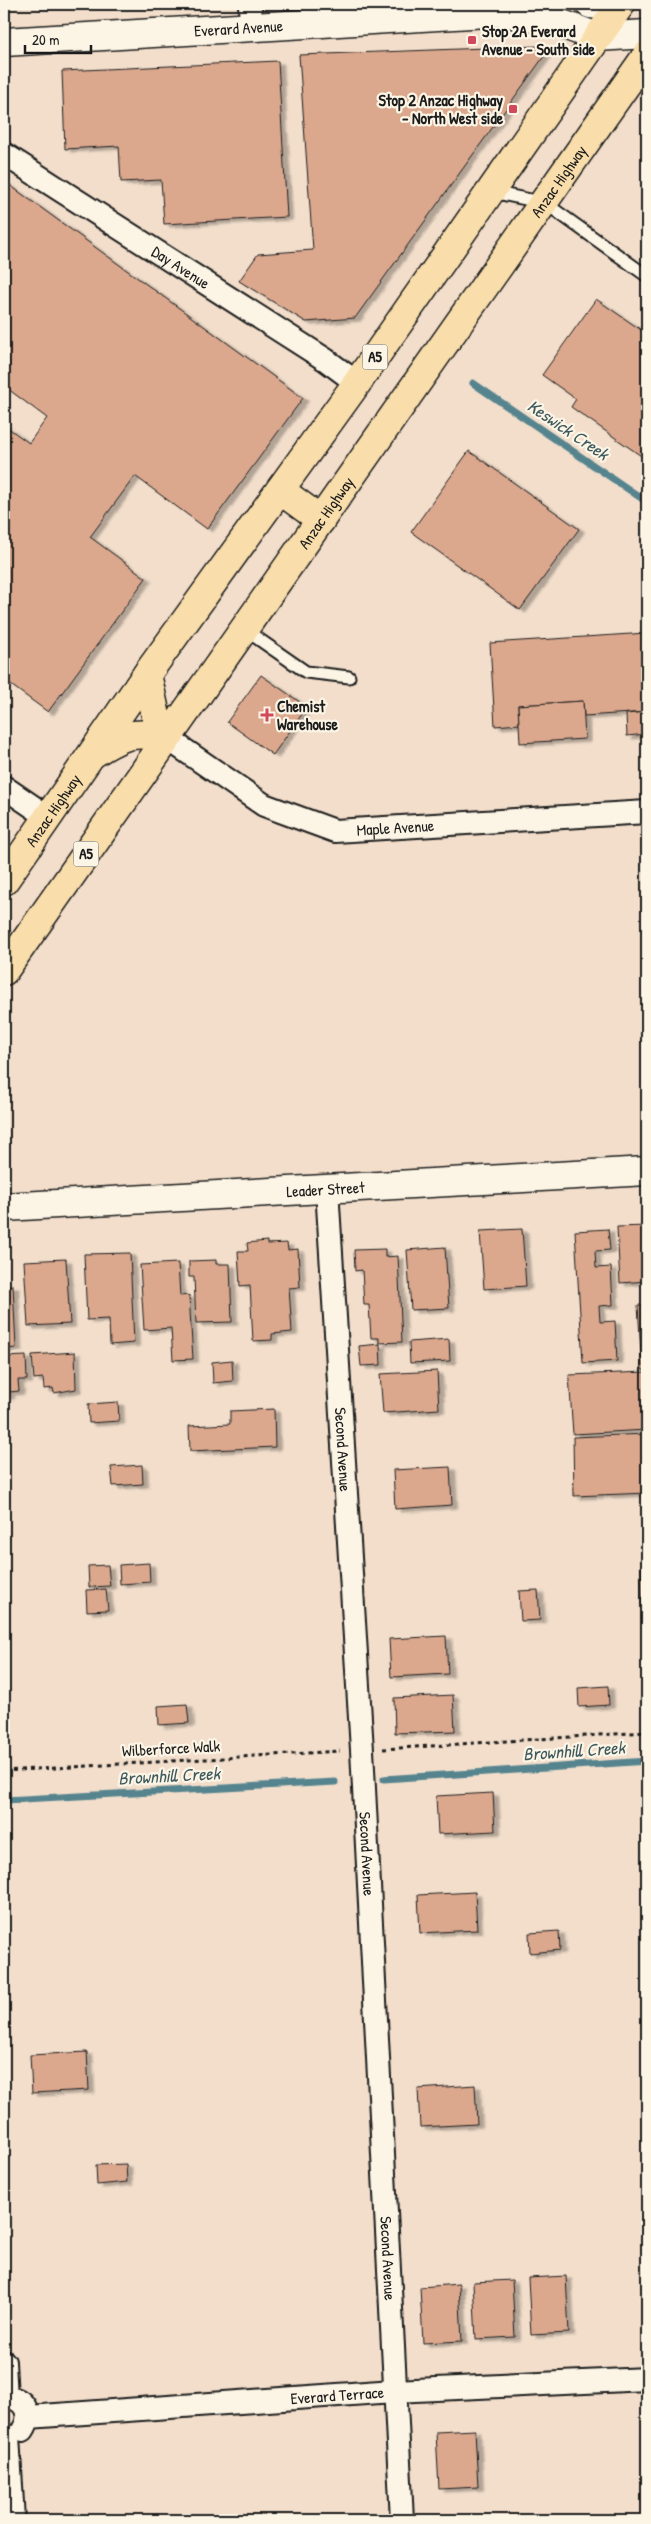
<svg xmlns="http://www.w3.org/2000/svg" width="651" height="2524" font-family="'Patrick Hand',sans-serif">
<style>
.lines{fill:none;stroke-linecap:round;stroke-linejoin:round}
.stream{stroke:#56848e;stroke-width:7}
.building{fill:#dba88e;stroke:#1c1c1c;filter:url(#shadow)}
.lane-casing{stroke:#1c1c1c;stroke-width:15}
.street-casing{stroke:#1c1c1c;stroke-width:26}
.secondary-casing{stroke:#1c1c1c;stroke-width:31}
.highway-casing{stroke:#1c1c1c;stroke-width:31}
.path{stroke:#1c1c1c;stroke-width:3;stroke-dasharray:4 4;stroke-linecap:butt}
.lane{stroke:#fcf5e5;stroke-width:11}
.street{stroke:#fcf5e5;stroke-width:22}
.secondary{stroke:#fcf5e5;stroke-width:28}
.highway{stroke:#f9deab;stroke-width:28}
.poi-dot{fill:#d1495b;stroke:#fcf5e5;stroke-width:2}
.labels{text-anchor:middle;stroke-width:4.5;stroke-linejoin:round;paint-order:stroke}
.shield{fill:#fcf5e5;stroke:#5f5d58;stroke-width:1}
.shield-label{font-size:15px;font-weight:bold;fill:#1c1c1c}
.street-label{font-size:16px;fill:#1c1c1c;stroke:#fcf5e5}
.poi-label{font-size:16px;font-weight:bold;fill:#1c1c1c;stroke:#fcf5e5;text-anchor:start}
.water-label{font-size:18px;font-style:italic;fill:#3e595e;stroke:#fcf5e5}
</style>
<defs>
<filter id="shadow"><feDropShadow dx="5.5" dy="3" stdDeviation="1" flood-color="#0004"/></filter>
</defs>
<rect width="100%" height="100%" fill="#f2decb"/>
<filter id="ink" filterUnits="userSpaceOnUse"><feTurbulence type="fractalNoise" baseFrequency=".02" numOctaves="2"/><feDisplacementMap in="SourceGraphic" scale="10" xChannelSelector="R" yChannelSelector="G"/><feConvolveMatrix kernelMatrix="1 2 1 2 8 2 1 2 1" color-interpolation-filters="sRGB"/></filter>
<g filter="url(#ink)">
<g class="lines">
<g class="stream">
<polyline points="473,383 647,502"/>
<polyline points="384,1779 647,1761"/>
<polyline points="5,1800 335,1782"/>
</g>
</g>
<g class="building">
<polygon points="540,46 545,55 355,318 306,322 239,281 258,254 313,250 299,55"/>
<polygon points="278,61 287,217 164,224 161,180 121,182 119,146 65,149 62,71"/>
<polygon points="4,181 303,398 207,529 135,476 90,537 146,578 48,712 4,680 4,425 29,443 47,418 4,386"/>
<polygon points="596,299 647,334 647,460 571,407 576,399 542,375"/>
<polygon points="469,451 579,529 520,610 411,532"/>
<polygon points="647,633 647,712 584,716 583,701 518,705 519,724 495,726 490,643"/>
<polygon points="261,675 307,707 273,755 227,722"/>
<polygon points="583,701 585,739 520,743 518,705"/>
<polygon points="647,712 647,734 627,736 626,714"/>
<polygon points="647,1226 647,1281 620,1283 617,1227"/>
<polygon points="522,1229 526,1286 484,1289 480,1231"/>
<polygon points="608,1229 610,1250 595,1251 596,1268 611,1267 613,1305 599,1306 600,1322 615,1321 617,1361 583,1363 575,1231"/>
<polygon points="267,1241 267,1244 287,1243 288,1250 298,1249 300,1287 289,1288 292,1332 272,1334 272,1340 253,1341 250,1285 240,1286 238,1251 248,1251 247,1243"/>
<polygon points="445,1247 449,1308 411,1310 407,1250"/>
<polygon points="385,1249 385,1257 398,1256 402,1342 379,1343 379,1338 371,1338 369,1305 364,1305 362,1270 355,1271 354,1250"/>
<polygon points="130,1253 134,1343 110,1345 109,1319 87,1320 84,1254"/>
<polygon points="66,1259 70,1324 28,1326 24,1261"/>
<polygon points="216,1260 216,1264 230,1264 232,1322 196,1323 194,1277 189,1277 189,1261"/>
<polygon points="178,1263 180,1296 189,1295 193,1359 173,1360 171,1328 144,1330 140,1265"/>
<polygon points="13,1285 16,1348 4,1349 4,1286"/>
<polygon points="638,1305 647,1305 647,1370 642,1370"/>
<polygon points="449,1339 450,1361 410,1363 409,1342"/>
<polygon points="380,1344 381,1365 361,1366 359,1346"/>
<polygon points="75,1352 76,1389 54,1393 53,1388 44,1389 43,1378 34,1379 32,1355"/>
<polygon points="26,1356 27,1380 18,1380 19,1391 9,1392 9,1396 4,1396 4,1357"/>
<polygon points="232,1360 233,1381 213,1383 212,1362"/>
<polygon points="437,1371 439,1409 383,1413 380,1374"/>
<polygon points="647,1372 647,1430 573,1434 569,1375"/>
<polygon points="118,1402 119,1421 89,1423 88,1404"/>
<polygon points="274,1409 275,1447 190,1451 189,1426 230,1424 230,1411"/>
<polygon points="647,1434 647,1493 574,1496 573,1437"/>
<polygon points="142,1465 143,1484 113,1486 111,1467"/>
<polygon points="450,1467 452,1505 395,1509 393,1470"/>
<polygon points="149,1563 150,1582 120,1584 119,1565"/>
<polygon points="108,1565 110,1586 89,1587 88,1566"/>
<polygon points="641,1566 647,1566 647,1605 642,1605"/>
<polygon points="106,1589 108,1610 87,1611 86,1590"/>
<polygon points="538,1590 540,1620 521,1621 519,1591"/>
<polygon points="446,1636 448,1674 391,1677 389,1639"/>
<polygon points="608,1686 609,1705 579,1707 578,1688"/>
<polygon points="453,1695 455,1731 395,1733 394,1698"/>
<polygon points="187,1704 189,1723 159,1725 158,1706"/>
<polygon points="493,1793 495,1831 438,1834 436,1796"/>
<polygon points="475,1892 477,1930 420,1933 418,1895"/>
<polygon points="559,1931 560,1950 530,1953 529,1933"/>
<polygon points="87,2052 89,2090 32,2093 30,2055"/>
<polygon points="475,2085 477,2124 420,2127 418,2089"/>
<polygon points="126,2164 127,2182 97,2185 96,2165"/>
<polygon points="566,2276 569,2333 531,2335 528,2278"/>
<polygon points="512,2280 515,2337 476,2339 473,2282"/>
<polygon points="459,2284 462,2341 423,2343 420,2287"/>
<polygon points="475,2430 478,2487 439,2489 436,2432"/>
</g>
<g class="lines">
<defs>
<g id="lane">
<polyline points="492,192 545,203 647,276"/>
<polyline points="244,629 306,672 349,677"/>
</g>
<g id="street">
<polyline points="250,4 251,27"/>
<path id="s1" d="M 4,154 L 326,360 L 357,383"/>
<path id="s2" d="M 167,738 L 264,805 L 335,831 L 647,812"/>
<polyline points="4,787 48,817"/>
<path id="s3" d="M 327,1189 L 362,1750 L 402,2520"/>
<polyline points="4,2362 6,2398"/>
<path d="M 4,2398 C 23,2395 34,2414 23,2430"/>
<path id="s4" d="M 28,2417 L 394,2391 L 647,2379"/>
<polyline points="8,2436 13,2520"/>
</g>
<g id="secondary">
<polyline points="590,4 618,7"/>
<polyline points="513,14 559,23 597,37 647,34"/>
<path id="s5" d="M 4,42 L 504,12 L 542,4"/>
<path id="s6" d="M 4,1207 L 647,1171"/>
</g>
<g id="highway">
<polyline points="280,490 321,520"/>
<polyline points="147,674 157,721 167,738"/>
<path d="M 94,753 C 123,735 133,730 167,738"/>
<path id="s7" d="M 4,881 L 147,674 L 357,383 L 621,4"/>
<path id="s8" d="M 4,971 L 647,55"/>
</g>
</defs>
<use href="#lane" class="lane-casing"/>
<use href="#street" class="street-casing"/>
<use href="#secondary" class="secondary-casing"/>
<use href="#highway" class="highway-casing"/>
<g class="path">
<polyline points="383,1749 647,1732"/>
<polyline points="4,1771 340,1751"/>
</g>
<use href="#lane" class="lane"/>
<use href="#street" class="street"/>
<use href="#secondary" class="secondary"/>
<use href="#highway" class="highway"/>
</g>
</g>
<g class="poi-dot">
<rect x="467" y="35" width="10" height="10" rx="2.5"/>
<rect x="508" y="104" width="10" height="10" rx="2.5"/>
<path d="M264.5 707.5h5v5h5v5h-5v5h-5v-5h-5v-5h5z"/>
</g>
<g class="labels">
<g class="shield">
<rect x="362.5" y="344.5" width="25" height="25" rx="4"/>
<rect x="73.5" y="841.5" width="25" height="25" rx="4"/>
</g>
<g class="shield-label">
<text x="375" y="362">A5</text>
<text x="86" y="859">A5</text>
</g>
<g class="street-label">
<text dy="6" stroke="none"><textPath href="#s5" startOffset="235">Everard Avenue</textPath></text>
<text dy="6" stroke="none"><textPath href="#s8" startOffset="965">Anzac Highway</textPath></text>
<text dy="6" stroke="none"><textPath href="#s1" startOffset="210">Day Avenue</textPath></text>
<text dy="6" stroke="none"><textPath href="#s8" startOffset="560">Anzac Highway</textPath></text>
<text dy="6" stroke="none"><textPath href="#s7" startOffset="86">Anzac Highway</textPath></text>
<text dy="6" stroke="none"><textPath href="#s2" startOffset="254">Maple Avenue</textPath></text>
<text dy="6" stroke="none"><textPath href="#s6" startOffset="322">Leader Street</textPath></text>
<text dy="6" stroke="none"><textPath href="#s3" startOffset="261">Second Avenue</textPath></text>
<text transform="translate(171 1748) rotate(-3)" y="6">Wilberforce Walk</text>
<text dy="6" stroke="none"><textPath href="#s3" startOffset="666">Second Avenue</textPath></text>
<text dy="6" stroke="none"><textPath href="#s3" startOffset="1071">Second Avenue</textPath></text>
<text dy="6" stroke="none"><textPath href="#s4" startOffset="310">Everard Terrace</textPath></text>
</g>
<g class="poi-label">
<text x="482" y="37">Stop 2A Everard<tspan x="482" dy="18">Avenue - South side</tspan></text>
<text x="503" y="106" text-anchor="end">Stop 2 Anzac Highway<tspan x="503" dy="18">- North West side</tspan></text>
<text x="277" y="712">Chemist<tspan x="277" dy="18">Warehouse</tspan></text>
</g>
<g class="water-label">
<text transform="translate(568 430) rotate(34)" y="6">Keswick Creek</text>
<text transform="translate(574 1751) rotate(-4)" y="6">Brownhill Creek</text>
<text transform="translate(169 1776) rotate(-3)" y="6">Brownhill Creek</text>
</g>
</g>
<rect width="651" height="2524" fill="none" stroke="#fcf5e5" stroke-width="20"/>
<rect x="10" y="10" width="631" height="2504" fill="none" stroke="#1c1c1c" stroke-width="2" filter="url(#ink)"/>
<path d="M25 45v8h66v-8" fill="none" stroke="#1c1c1c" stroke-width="2.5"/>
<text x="32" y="45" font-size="15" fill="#1c1c1c" stroke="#fcf5e5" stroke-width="4" paint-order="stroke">20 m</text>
</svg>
